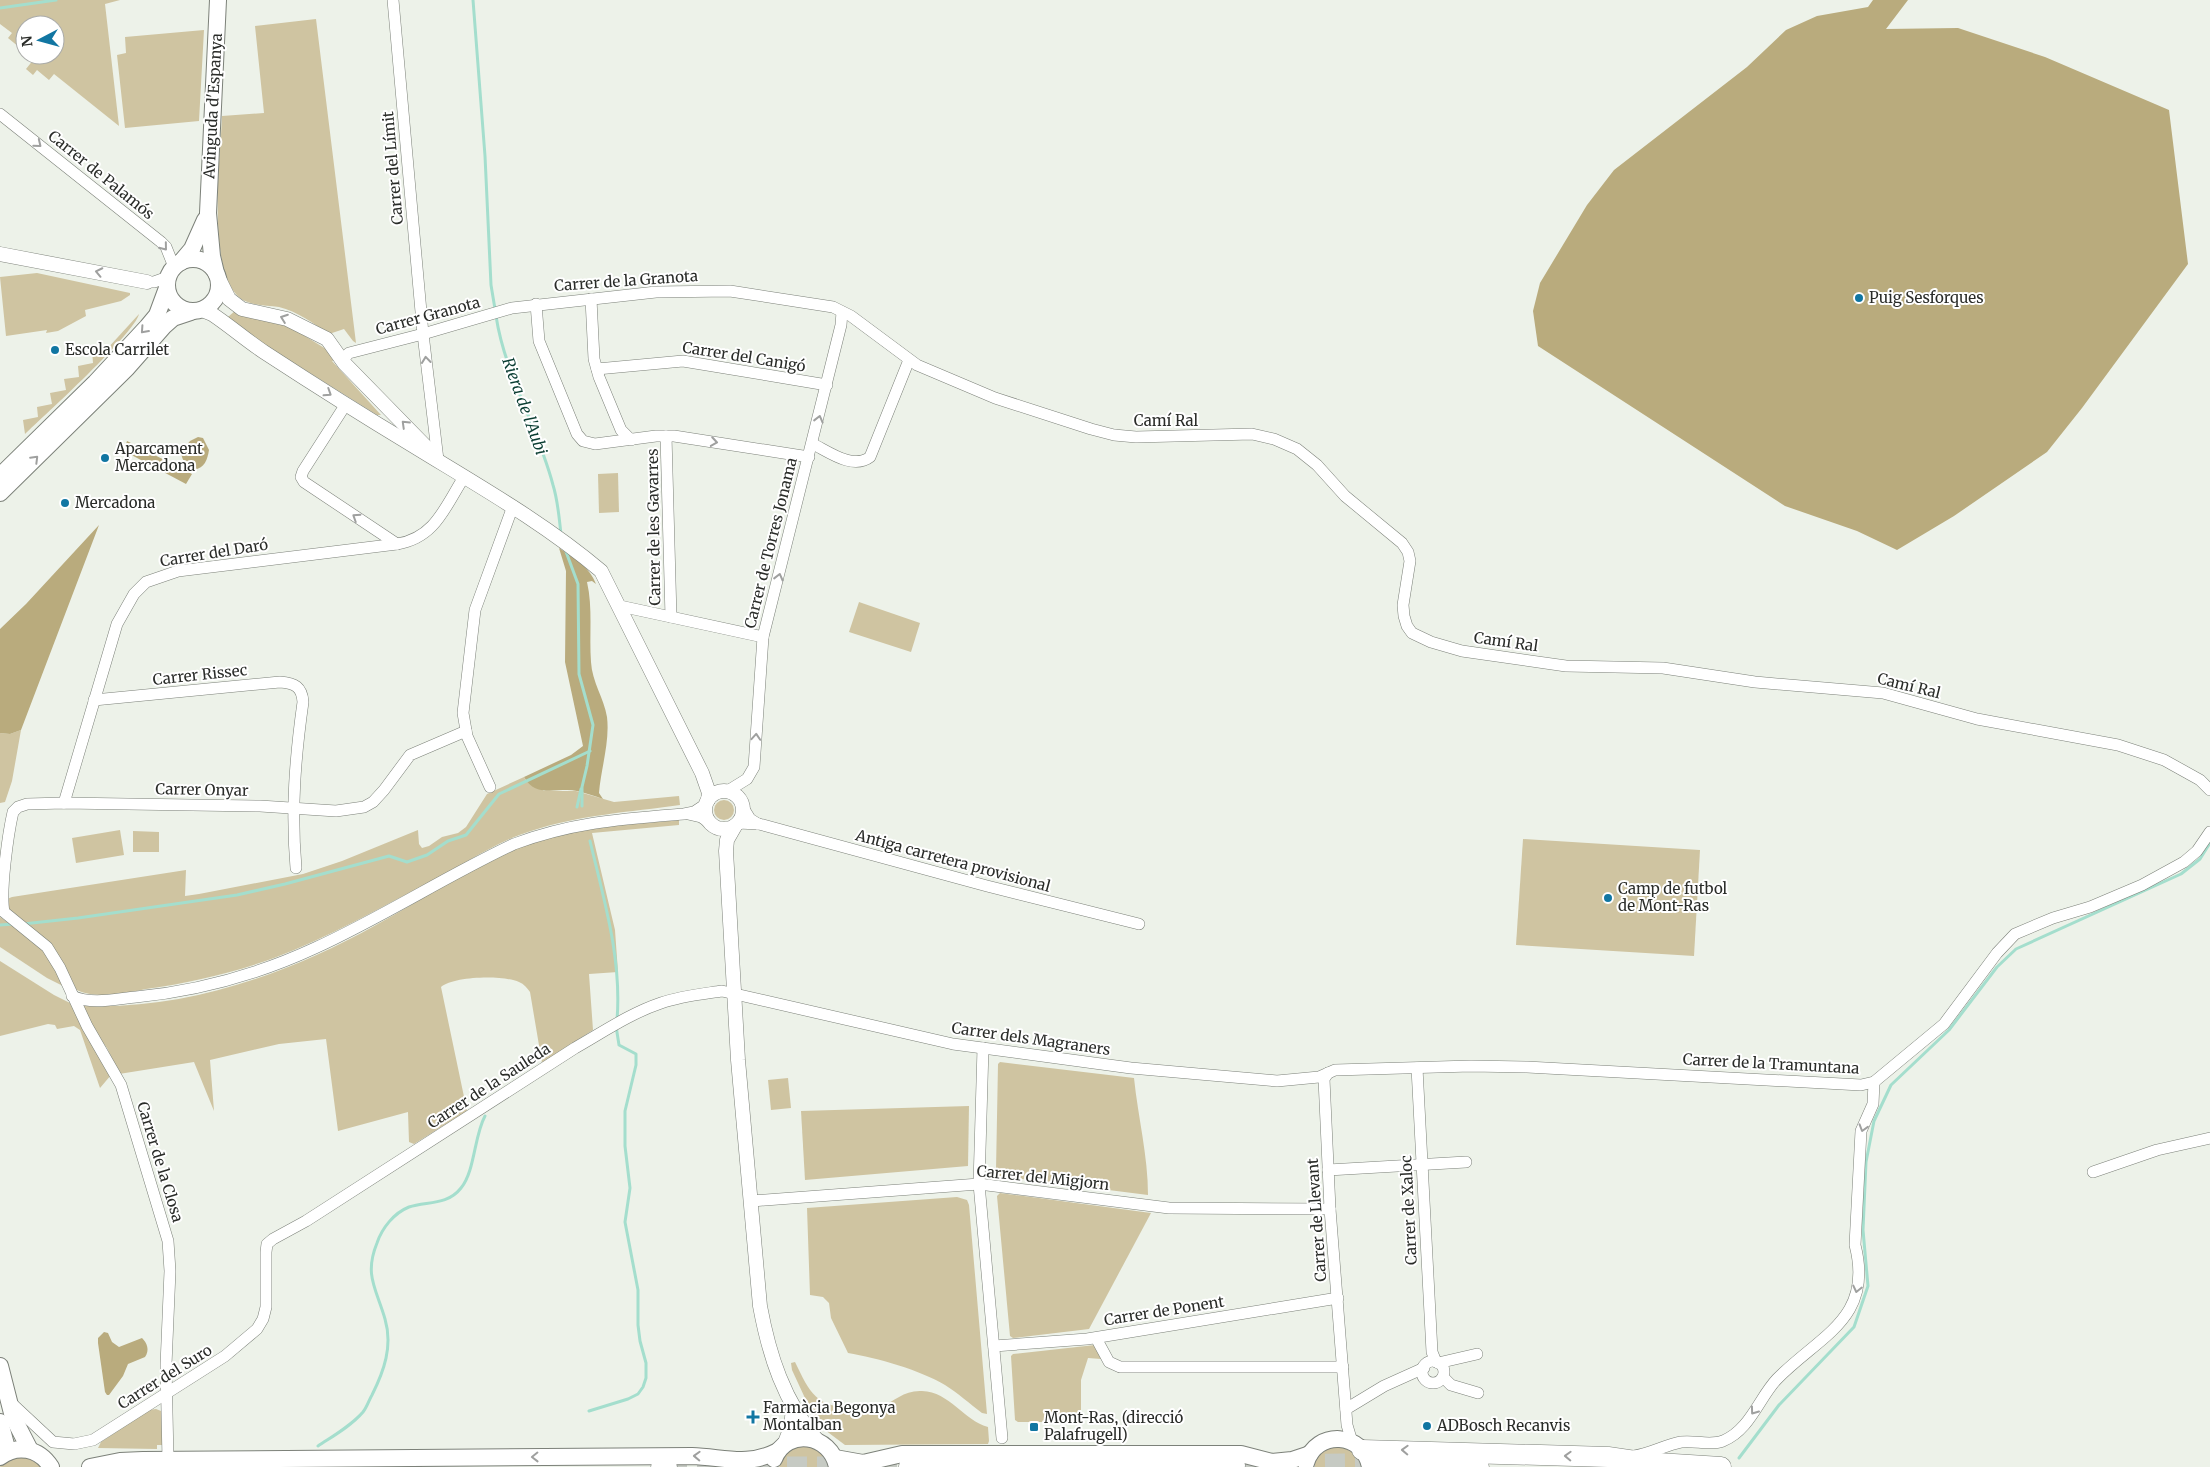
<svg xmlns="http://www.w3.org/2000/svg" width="2210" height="1467" font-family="Merriweather,serif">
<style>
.green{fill:#cfc4a1}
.forest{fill:#b9ab7d}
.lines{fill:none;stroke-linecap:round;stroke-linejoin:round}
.stream{stroke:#a4decd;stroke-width:3}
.motorway-tunnel{stroke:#c6cac3;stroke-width:20;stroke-dasharray:20 10;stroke-linecap:butt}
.minor-casing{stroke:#7c8179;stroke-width:12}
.tertiary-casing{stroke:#7c8179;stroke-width:15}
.secondary-casing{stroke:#7c8179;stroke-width:18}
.motorway-casing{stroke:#7c8179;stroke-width:21}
.minor{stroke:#fff;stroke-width:11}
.tertiary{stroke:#fff;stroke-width:14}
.secondary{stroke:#fff;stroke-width:16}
.motorway{stroke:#fff;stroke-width:20}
.oneway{stroke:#9fa09f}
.poi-dot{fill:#1176a2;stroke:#fff;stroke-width:2}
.labels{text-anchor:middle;stroke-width:4;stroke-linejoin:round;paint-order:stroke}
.street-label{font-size:15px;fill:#2a2c29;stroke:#fff}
.poi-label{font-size:15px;fill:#2a2c29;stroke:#fff;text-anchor:start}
.water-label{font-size:16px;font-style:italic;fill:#0b3e33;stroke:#fff}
</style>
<rect width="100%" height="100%" fill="#edf2e9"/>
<g class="green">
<polygon points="0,0 120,0 105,4 119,126 54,74 49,80 37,70 33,75 26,69 34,59 29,55 55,55 55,25 25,25 25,52 8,38 12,33 0,24"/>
<path d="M 316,19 L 356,343 L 353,341 L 344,329 L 329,334 C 314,324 297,311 279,307 C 268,305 256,306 245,301 C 204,281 221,156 222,116 L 264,113 L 255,26 Z"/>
<polygon points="204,30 199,121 125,128 117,55 126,53 125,37"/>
<polygon points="37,273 130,293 130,295 121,301 85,310 86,316 58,331 46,333 47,330 6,336 0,277"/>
<polygon points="236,310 287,325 326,349 329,348 335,360 332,361 381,415 377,415 265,345 228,317"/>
<path d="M 139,314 C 135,333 44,416 25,434 L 23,420 L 38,417 L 37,407 L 52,404 L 50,393 L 66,390 L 64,379 L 79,377 L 78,366 L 93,363 L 92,351 L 107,349 Z"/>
<polygon points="618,473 619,512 599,513 598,474"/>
<polygon points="859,602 920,623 911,652 849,632"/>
<polygon points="21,730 12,781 5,802 0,803 0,733 10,734"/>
<path d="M 524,777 L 526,781 L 544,791 L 576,791 L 614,802 L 679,796 L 680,805 C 630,812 579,815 531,831 C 495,842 464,865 430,882 C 379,908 328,938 274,958 C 233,973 189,983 146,989 C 126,993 94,1000 75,989 L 74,985 L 7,909 L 7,899 L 12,897 L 186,870 L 185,896 L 199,894 L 303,874 L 342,861 L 418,830 L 419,844 L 422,848 L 429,846 L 442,837 L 458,833 L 466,827 L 487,794 Z"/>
<circle cx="724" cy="810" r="10"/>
<path d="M 679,820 L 679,825 L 592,833 L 615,930 L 618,972 L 589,974 L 593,1030 L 542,1063 L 530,992 C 527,988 524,984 519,982 C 503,975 454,976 441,987 L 467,1111 L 414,1144 L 409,1142 L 408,1112 L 338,1131 L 326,1039 L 279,1044 L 210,1060 L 214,1111 L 194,1062 L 119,1074 C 115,1065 111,1056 107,1048 C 99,1036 82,1021 84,1006 C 186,1010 288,974 376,925 C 422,900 467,870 516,849 C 567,827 625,825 679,820 Z"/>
<polygon points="120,830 124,855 76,863 72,838"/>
<polygon points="133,831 159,832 159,852 133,852"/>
<polygon points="1523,839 1700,850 1694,956 1516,945"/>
<polygon points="0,917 39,944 52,963 63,986 47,978 0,947"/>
<polygon points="0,961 54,995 70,1003 111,1075 100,1088 80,1030 74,1026 57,1029 55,1025 48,1024 0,1036"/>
<path d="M 1000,1062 L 1134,1078 C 1138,1117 1148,1156 1148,1195 L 999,1176 L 996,1170 L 998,1064 Z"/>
<polygon points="788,1078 791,1108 771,1110 768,1080"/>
<polygon points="969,1106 968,1166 805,1180 801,1111"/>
<polygon points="1000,1193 1151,1213 1089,1329 1013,1338 1010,1336 997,1196"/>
<path d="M 957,1197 L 967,1200 L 969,1205 L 987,1414 L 982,1413 C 970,1404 958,1393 945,1385 C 920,1370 877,1358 848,1353 L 831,1318 L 829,1303 L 823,1297 L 810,1295 L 807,1208 Z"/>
<polygon points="1095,1345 1101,1359 1088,1358 1081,1380 1081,1422 1018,1422 1015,1420 1011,1356 1013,1354"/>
<path d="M 795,1362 C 810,1393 816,1407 853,1408 C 862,1408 872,1410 880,1407 C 895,1401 904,1390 922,1391 C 950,1392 963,1420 988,1427 L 989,1441 L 988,1444 L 845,1445 L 817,1424 L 792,1370 L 791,1363 Z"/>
<polygon points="156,1409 161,1411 162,1414 164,1445 157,1445 157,1449 98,1448 101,1442 149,1410"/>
<path d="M 798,1446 C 817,1446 822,1450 830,1467 L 779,1467 L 786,1453 Z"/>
<path d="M 1342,1447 L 1356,1454 L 1362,1467 L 1313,1467 C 1318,1452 1327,1447 1342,1447 Z"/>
<polygon points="26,1455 44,1467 0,1467 2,1462"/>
</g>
<g class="forest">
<polygon points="1873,0 1908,0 1886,29 1958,28 2045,57 2169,110 2188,264 2082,408 2047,452 1954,516 1897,550 1857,531 1785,506 1538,346 1533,311 1540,283 1587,205 1614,170 1747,67 1786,30 1817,16 1868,7"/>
<path d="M 198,437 L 203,438 L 209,450 C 207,461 205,467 194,470 C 186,466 182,461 181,452 L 190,441 Z"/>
<polygon points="127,441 192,474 186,484 124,451"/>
<polygon points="99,525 21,730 10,734 0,733 0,629 26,604"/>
<path d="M 559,548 C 573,557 590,567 596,584 L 592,581 L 587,582 C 593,608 589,636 591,662 C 592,682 604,698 607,717 C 610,742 601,768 599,793 L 603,799 C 595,796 586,793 577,791 C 558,787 536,799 524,777 L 571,755 L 583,746 L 565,662 L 566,571 Z"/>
<path d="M 104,1332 L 108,1333 L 112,1342 L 119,1347 L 142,1338 C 147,1343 150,1350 145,1357 L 128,1364 L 123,1376 L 109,1395 L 107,1395 L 105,1392 L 98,1343 L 98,1338 Z"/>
</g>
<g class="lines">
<g class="stream">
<polyline points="473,0 485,156 491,285 495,309"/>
<polyline points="0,8 56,0"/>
<path d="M 496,316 C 505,375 538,427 553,485 C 558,501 559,517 561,534"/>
<polyline points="565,549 578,584 579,674 593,725 587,766 582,787 582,806"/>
<polyline points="577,807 581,789"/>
<path d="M 590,841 C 604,900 622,959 617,1020"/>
<polyline points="23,924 78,918 237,895 285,884 389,856 407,862 427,855 448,841 466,835 499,794 590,751"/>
<polyline points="0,925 14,924"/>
<polyline points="589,1411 628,1399 638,1394 643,1387 646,1378 646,1363 640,1341 638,1325 638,1290 625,1222 630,1188 625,1146 625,1111 636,1065 636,1054 619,1045 616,1026"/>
<path d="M 318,1446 C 333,1436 351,1426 363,1412 C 367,1407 369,1400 372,1395 C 384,1371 393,1346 385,1319 C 376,1288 364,1275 377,1243 C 382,1228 394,1213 409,1207 C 426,1201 447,1206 461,1188 C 475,1171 474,1136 485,1116"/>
<polyline points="1739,1458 1779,1405 1854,1327 1868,1286 1863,1230 1866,1162 1874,1121 1891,1085 1949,1030 1997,967 2016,949 2181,874 2200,859 2210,843"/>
</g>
<g class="motorway-tunnel">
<polyline points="1235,1465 1380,1463"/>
<polyline points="667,1467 909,1466"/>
</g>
<defs>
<g id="minor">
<polyline points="393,0 423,334 438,460"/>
<polyline points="0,114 161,242 166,247 174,267"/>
<polyline points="147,282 154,282 168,277"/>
<polyline points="591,299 594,359 599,377 621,430 631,440"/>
<polyline points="536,304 539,341 577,434 583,441 595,444 656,436 674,436 809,457"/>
<polyline points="344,363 345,357 349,353 423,334 512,308 656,292 730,291 833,307 851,316 917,365 995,398 1091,429 1114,435 1136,437 1252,434 1274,439 1297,449 1317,465 1345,496 1402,543 1408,552 1410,561 1403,605 1404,616 1407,626 1412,633 1431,642 1462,651 1566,666 1663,668 1755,682 1883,693 1977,719 2118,745 2164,760 2200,780 2210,790"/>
<polyline points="597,369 683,361 827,385"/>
<polyline points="346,404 303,471 301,477 304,482 397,544"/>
<polyline points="666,436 671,617"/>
<path d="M 813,444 C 829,452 853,470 870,457 L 909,360"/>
<polyline points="620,606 763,637"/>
<path d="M 94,700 L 280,682 C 295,683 302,687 303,702 C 295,759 291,811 296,868"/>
<polyline points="490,787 467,736 463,713 475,610 513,506"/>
<polyline points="726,792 747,779 754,767 763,637 841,325 842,312"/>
<path d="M 64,803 L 117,624 L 134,594 L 146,582 L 178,571 L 397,544 C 435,538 445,507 464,477"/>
<polyline points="742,806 750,819 758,824"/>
<polyline points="688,814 701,817 710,823"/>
<polyline points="738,823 759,824 987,886 1139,924"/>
<path d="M 72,996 C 92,1005 115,999 136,997 C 197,991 259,974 315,948 C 383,917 446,876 514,844 C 573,822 622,819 684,814 L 694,812 L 706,804"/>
<polyline points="983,1048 979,1184 1002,1438"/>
<polyline points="1417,1068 1432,1352 1436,1362"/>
<polyline points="1328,1073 1324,1079 1330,1209 1347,1425 1352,1442"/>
<polyline points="1328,1170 1466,1162"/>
<polyline points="2093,1172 2157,1150 2210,1138"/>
<polyline points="752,1201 979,1184 1169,1208 1330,1209"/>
<polyline points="1096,1338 1109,1362 1120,1367 1343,1367"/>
<polyline points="994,1346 1087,1339 1338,1298"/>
<circle cx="1433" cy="1372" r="11"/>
<polyline points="1438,1363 1477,1354"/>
<polyline points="1443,1377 1451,1385 1478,1393"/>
<path d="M 8,1400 L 53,1442 L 74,1444 L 93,1440 L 225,1356 L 257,1329 L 263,1319 L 266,1307 L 266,1252 L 267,1244 L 273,1239 L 306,1221 L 575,1048 C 603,1032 631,1013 661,1003 C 681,996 702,994 722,991 L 953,1044 L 1131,1068 L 1277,1081 L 1319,1077 L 1335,1070 L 1471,1066 L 1527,1067 L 1861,1085 L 1874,1082 L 1944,1024 L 1997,953 L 2015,934 L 2053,918 L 2090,907 L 2142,885 L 2184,862 L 2197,851 L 2210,832"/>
<polyline points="1346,1409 1384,1386 1424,1368"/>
<path d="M 1634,1456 C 1650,1454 1665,1445 1681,1442 C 1695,1440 1709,1446 1723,1441 C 1750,1430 1759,1398 1777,1379 C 1820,1335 1874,1319 1855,1245 L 1861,1131 L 1873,1104 L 1874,1082"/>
<path d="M 168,1460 L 166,1365 L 170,1271 L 168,1241 L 121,1085 L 87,1026 L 60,968 L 47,947 L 4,912 C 0,891 8,834 13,812 L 18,807 L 27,804 L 64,803 L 260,806 L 336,811 L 364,807 L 373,802 L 384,790 L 410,755 L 466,731"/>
</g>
<g id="tertiary">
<polyline points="0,254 147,282"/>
<polyline points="219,279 229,299 242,309 287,319 327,339 344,363 431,452"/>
<path d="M 202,310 L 212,314 C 230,326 246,340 264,352 C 313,384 362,415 412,445 C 477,485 543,522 601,571 L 702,773 L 709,793 L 708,800"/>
<circle cx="724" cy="810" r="19"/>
<path d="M 735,826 L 727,840 L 726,851 L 738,1060 L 760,1306 C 769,1355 784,1402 817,1440"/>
<polyline points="784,1445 791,1427 793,1408"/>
</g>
<g id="secondary">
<circle cx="193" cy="285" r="26"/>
<polyline points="181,262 192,249 205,220"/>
<polyline points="216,273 212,256 208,213 218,0"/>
<polyline points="0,476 95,383 147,327 157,315 167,288"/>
<polyline points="0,493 127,368 164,326 173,318 191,312"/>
<polyline points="0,1366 13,1417 30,1450"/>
<polyline points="0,1422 8,1452"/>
<path d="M 0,1457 C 17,1444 39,1448 51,1467"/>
<polyline points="835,1458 863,1463 902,1454 1241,1454 1272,1462 1292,1460 1310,1454"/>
<path d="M 774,1459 C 787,1427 831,1434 837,1467"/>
<path d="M 1306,1463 C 1316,1429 1364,1432 1370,1467"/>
<path d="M 90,1467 L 120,1461 L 143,1460 L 692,1456 C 724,1457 747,1467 778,1451"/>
</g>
<g id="motorway">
<polyline points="1362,1450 1608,1457 1642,1462 1721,1467"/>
<polyline points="1380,1463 1479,1467"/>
<polyline points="909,1466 1235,1465"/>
<polyline points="661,1467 667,1467"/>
</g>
</defs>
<use href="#minor" class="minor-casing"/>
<use href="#tertiary" class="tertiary-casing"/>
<use href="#secondary" class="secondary-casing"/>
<use href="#motorway" class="motorway-casing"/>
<use href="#minor" class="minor"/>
<use href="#tertiary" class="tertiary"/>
<use href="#secondary" class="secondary"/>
<use href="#motorway" class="motorway"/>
</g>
<defs><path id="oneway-chevron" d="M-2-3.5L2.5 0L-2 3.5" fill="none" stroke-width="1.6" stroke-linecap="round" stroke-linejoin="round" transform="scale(1.25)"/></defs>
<g class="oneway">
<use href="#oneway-chevron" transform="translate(38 144) rotate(39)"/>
<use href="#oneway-chevron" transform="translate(164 247) rotate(51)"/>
<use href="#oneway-chevron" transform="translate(99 272) rotate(-168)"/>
<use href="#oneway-chevron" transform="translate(284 318) rotate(-160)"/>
<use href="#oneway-chevron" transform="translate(144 330) rotate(132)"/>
<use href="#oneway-chevron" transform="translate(426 360) rotate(-96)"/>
<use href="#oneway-chevron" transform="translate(328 393) rotate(33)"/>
<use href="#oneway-chevron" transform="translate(819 419) rotate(-76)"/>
<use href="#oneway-chevron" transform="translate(405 424) rotate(-136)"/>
<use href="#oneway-chevron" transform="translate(714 442) rotate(9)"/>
<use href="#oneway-chevron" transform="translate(35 459) rotate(-45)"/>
<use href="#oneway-chevron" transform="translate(356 517) rotate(-147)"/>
<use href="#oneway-chevron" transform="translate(779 577) rotate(-76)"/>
<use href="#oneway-chevron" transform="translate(756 737) rotate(-86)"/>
<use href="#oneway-chevron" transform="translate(1863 1128) rotate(107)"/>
<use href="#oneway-chevron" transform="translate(1857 1289) rotate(103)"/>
<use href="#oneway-chevron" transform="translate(1754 1411) rotate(126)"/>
<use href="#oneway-chevron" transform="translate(1405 1450) rotate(-178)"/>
<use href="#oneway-chevron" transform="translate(697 1456) rotate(-178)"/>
<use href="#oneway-chevron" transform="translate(1568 1456) rotate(-178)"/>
<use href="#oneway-chevron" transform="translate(535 1457) rotate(179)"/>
</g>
<g class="poi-dot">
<circle cx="1859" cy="298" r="5"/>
<circle cx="55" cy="350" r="5"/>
<circle cx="105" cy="458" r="5"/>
<circle cx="65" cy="503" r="5"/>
<circle cx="1608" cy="898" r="5"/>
<path d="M750.5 1409.5h5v5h5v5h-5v5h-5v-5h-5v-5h5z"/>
<circle cx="1427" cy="1426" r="5"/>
<rect x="1029" y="1422" width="10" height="10" rx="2.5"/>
</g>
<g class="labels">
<g class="street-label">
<text transform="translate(213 106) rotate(-87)" y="5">Avinguda d'Espanya</text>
<text transform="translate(393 168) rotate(-95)" y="5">Carrer del Límit</text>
<text transform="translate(101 175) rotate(39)" y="5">Carrer de Palamós</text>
<text transform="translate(626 281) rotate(-4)" y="5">Carrer de la Granota</text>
<text transform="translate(428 316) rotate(-15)" y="5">Carrer Granota</text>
<text transform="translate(744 357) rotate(9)" y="5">Carrer del Canigó</text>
<text x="1166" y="426">Camí Ral</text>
<text transform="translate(654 527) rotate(-91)" y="5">Carrer de les Gavarres</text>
<text transform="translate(771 543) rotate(-76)" y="5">Carrer de Torres Jonama</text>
<text transform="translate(214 553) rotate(-9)" y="5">Carrer del Daró</text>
<text transform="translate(1506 642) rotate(8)" y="5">Camí Ral</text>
<text transform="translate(200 675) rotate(-6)" y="5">Carrer Rissec</text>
<text transform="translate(1909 686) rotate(14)" y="5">Camí Ral</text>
<text transform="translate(202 790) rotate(1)" y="5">Carrer Onyar</text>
<text transform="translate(953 861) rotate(15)" y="5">Antiga carretera provisional</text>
<text transform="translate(1031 1039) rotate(8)" y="5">Carrer dels Magraners</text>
<text transform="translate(1771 1064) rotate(3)" y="5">Carrer de la Tramuntana</text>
<text transform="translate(489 1086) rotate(-33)" y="5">Carrer de la Sauleda</text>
<text transform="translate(160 1162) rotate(73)" y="5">Carrer de la Closa</text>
<text transform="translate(1043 1178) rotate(6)" y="5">Carrer del Migjorn</text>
<text transform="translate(1409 1210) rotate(-93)" y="5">Carrer de Xaloc</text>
<text transform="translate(1317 1220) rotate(-94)" y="5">Carrer de Llevant</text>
<text transform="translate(1164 1311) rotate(-9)" y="5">Carrer de Ponent</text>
<text transform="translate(165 1377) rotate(-32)" y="5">Carrer del Suro</text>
</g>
<g class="poi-label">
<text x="1869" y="303">Puig Sesforques</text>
<text x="65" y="355">Escola Carrilet</text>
<text x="115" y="454">Aparcament<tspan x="115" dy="17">Mercadona</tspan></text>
<text x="75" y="508">Mercadona</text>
<text x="1618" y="894">Camp de futbol<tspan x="1618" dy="17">de Mont-Ras</tspan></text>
<text x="763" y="1413">Farmàcia Begonya<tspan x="763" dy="17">Montalban</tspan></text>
<text x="1044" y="1423">Mont-Ras, (direcció<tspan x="1044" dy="17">Palafrugell)</tspan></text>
<text x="1437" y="1431">ADBosch Recanvis</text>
</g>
<g class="water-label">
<text transform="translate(525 406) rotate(70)" y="6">Riera de l'Aubi</text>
</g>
</g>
<g transform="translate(40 40) rotate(264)"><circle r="24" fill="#ffffff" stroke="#aaaba9"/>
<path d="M0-4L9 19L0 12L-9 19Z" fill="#1176a2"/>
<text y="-8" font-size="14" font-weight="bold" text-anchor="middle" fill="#2a2c29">N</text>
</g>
</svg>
